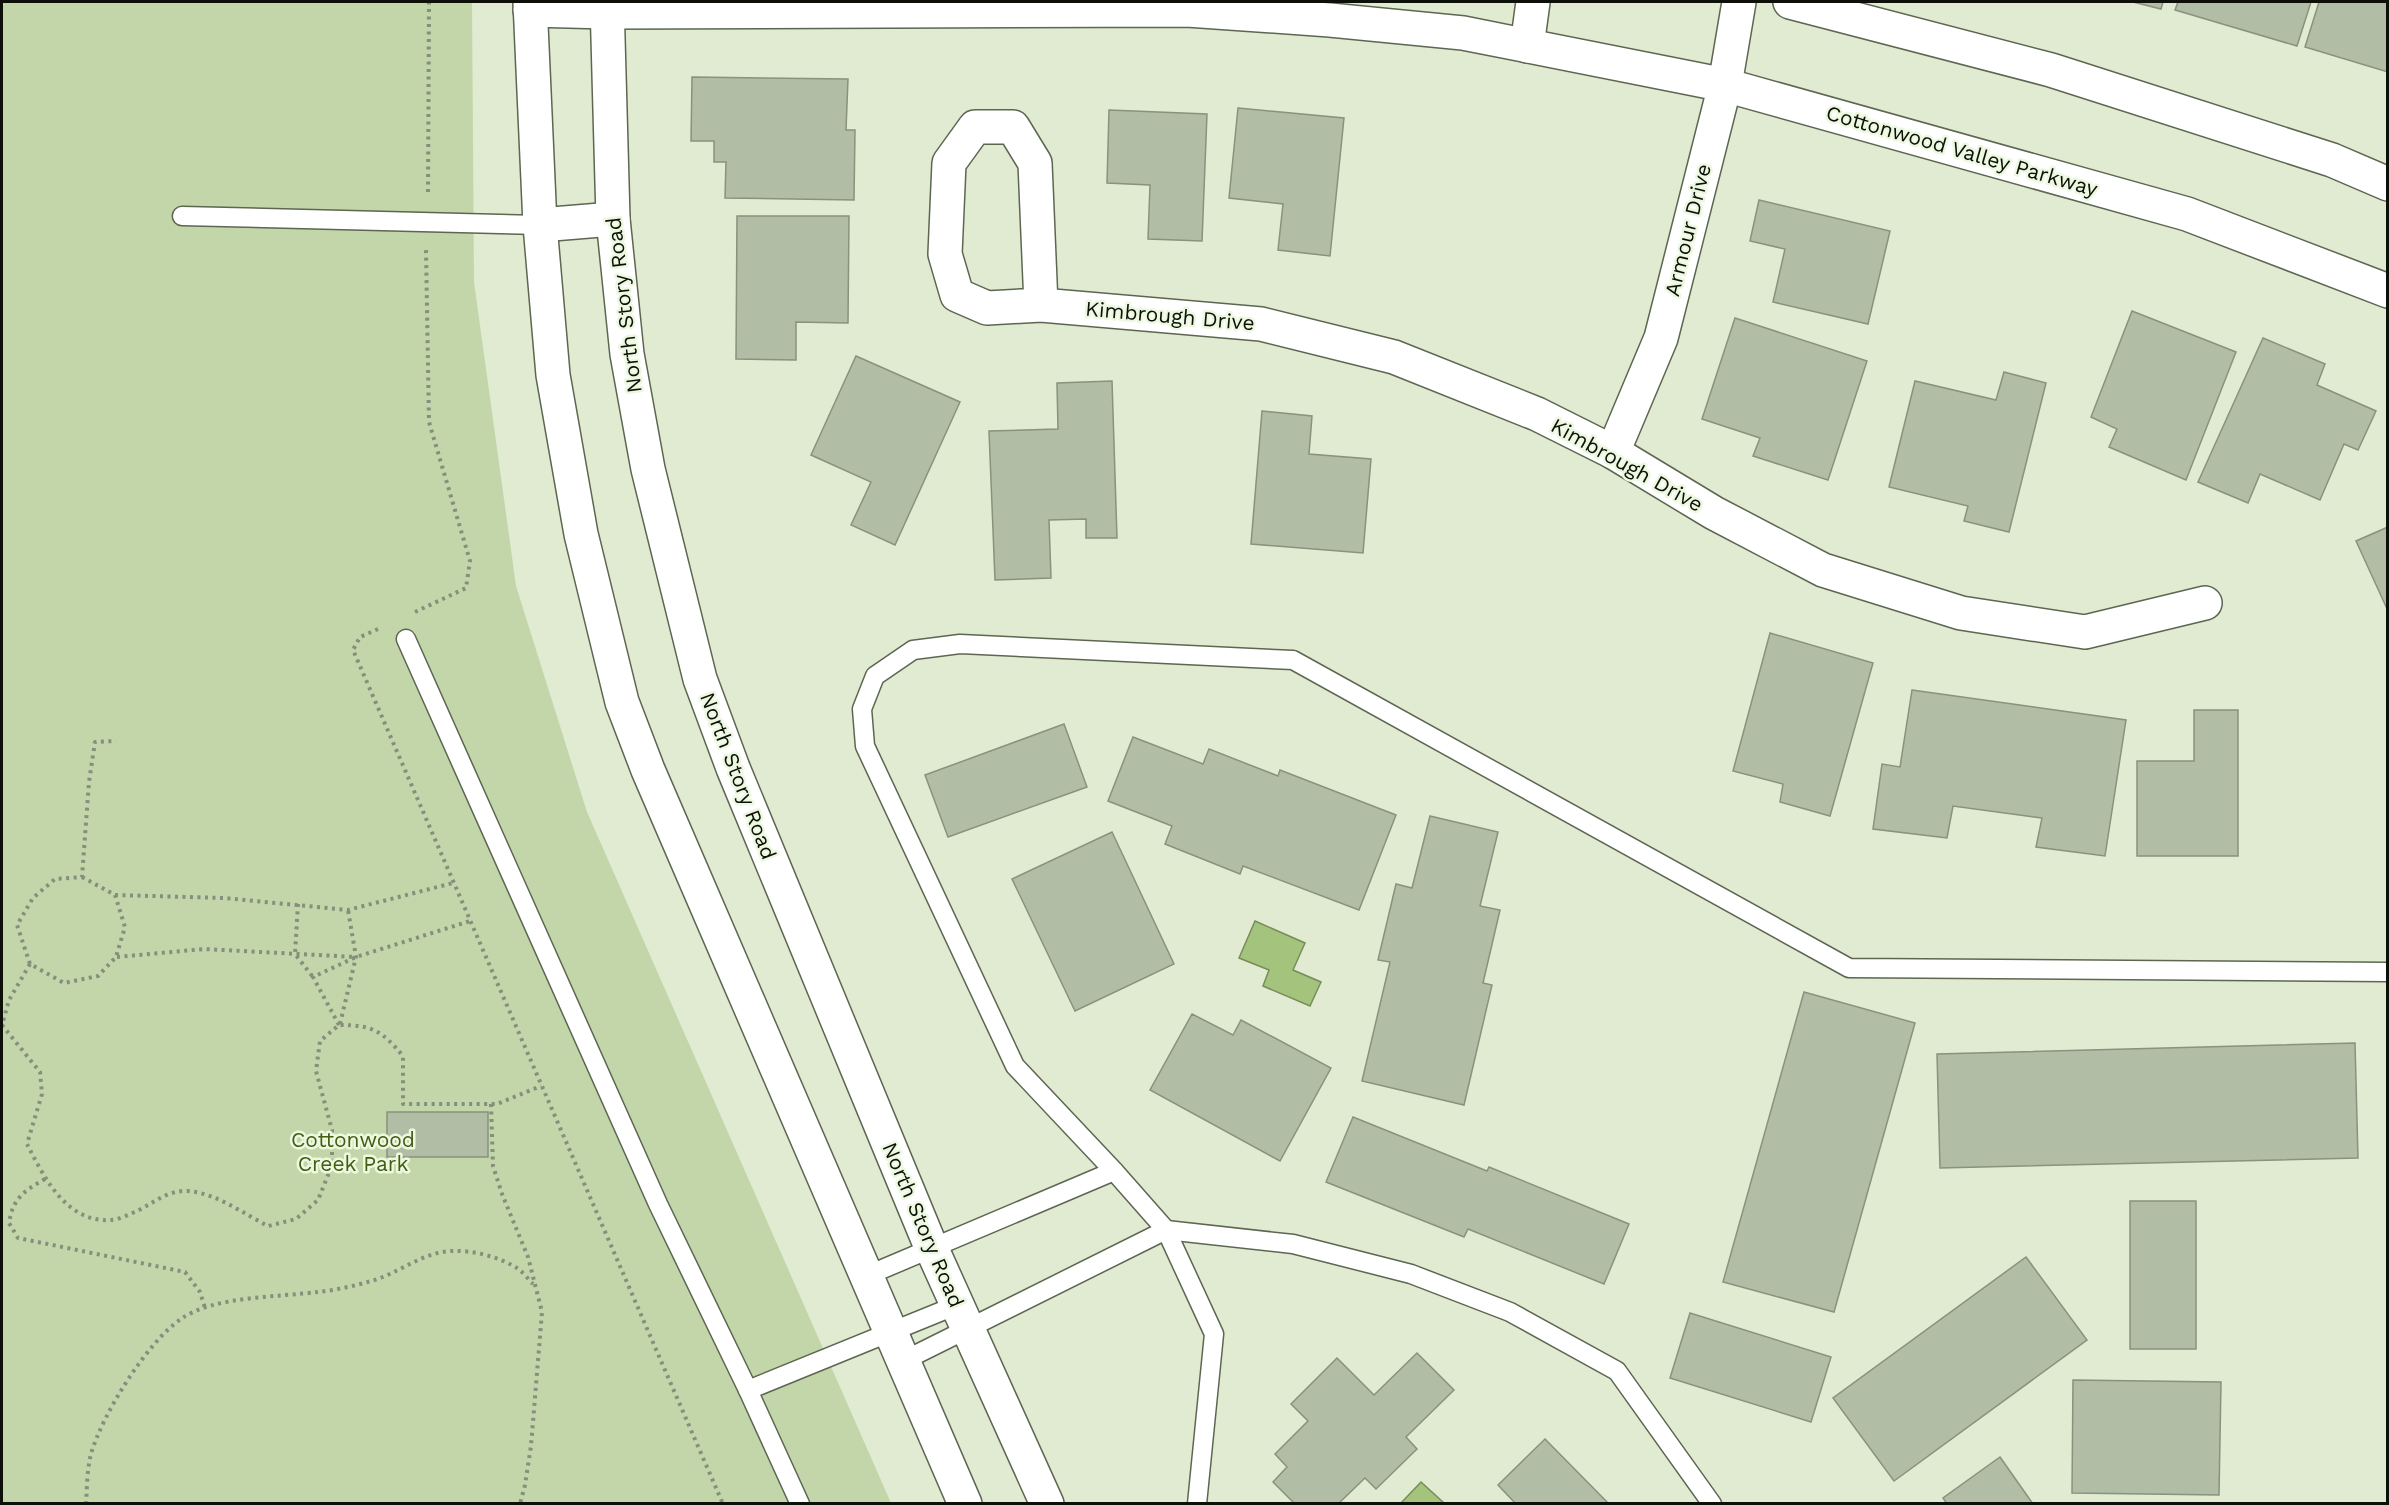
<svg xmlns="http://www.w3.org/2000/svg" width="2389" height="1505" font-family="'Work Sans',sans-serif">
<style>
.green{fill:#c2d6aa}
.water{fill:#a4c37c;stroke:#778d59;stroke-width:1.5}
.building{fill:#b2bda6;stroke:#88927c;stroke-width:1.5}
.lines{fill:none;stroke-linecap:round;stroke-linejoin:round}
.service-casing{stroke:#5c6651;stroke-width:21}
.minor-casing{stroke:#5c6651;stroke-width:36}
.secondary-casing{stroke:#5c6651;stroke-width:36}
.path{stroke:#868e7c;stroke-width:4;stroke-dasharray:3 4.5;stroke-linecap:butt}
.service{stroke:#fff;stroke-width:18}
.minor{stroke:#fff;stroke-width:33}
.secondary{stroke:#fff;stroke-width:33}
.labels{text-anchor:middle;stroke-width:5;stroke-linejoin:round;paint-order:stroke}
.street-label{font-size:21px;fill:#0d1008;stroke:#edf8e0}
.park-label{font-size:21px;fill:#435d11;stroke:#edf8e0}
</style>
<rect width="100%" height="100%" fill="#e0ebd2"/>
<polygon class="green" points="2,2 472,2 474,282 516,586 587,812 891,1503 2,1504"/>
<g class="water">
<polygon points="1255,921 1305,943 1293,970 1321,982 1310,1006 1263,986 1269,970 1239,958"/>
<polygon points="1421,1482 1444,1503 1401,1503"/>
</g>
<g class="building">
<polygon points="2133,2 2163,2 2161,9"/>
<polygon points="2178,2 2311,2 2297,46 2175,10"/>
<polygon points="2319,2 2388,2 2388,72 2305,47"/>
<polygon points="692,77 848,79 846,130 855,130 854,200 725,198 726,162 714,162 714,141 691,141"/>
<polygon points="1238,108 1344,118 1330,256 1278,250 1283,204 1229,198"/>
<polygon points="1109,110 1207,114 1202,241 1148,239 1150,185 1107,183"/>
<polygon points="1759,200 1890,231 1868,324 1773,302 1785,249 1750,241"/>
<polygon points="737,216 849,216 848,323 796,322 796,360 736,359"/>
<polygon points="2132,311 2236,352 2186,480 2109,447 2117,429 2091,417"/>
<polygon points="1735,318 1867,361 1828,480 1753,456 1760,438 1702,419"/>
<polygon points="2263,338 2325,364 2317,385 2376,411 2358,450 2344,444 2320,500 2260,474 2248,503 2198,482"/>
<polygon points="856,356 960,402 895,545 851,525 871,482 811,455"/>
<polygon points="2004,372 2046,383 2009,532 1964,521 1968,506 1889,487 1915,381 1996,400"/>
<polygon points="1112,381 1117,538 1086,538 1086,519 1049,520 1051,578 995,580 989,431 1058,429 1057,383"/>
<polygon points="1262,411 1312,416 1309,454 1371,459 1363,553 1251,544"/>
<polygon points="2388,527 2388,611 2356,541"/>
<polygon points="1770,633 1873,663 1830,816 1780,802 1783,784 1733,771"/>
<polygon points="1912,690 2126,720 2105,856 2036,847 2042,818 1953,806 1947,838 1873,829 1882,764 1900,767"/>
<polygon points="2194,710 2238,710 2238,856 2137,856 2137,761 2194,761"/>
<polygon points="1064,724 1087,787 948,837 925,775"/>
<polygon points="1133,737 1203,764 1209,749 1278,776 1280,770 1396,815 1359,910 1243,866 1240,874 1165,844 1172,826 1108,801"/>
<polygon points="1430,816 1498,832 1480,906 1500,910 1483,983 1492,985 1464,1105 1362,1081 1390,962 1378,960 1396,884 1412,888"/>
<polygon points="1112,832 1174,964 1075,1011 1012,879"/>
<polygon points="1804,992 1915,1023 1834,1312 1723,1282"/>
<polygon points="1192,1014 1233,1035 1241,1020 1331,1068 1280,1161 1150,1090"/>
<polygon points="2355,1043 2358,1158 1940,1168 1937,1054"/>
<rect x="387" y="1112" width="101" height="45"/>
<polygon points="1353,1117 1487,1171 1489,1167 1629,1224 1604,1284 1468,1229 1464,1237 1326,1182"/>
<rect x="2130" y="1201" width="66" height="148"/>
<polygon points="2026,1257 2087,1340 1894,1481 1833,1398"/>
<polygon points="1690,1313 1831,1357 1811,1422 1670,1378"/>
<polygon points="1417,1353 1454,1390 1406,1437 1417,1449 1376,1489 1365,1478 1338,1504 1295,1504 1273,1482 1287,1467 1275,1454 1308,1421 1291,1404 1337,1358 1374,1395"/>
<polygon points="2073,1380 2221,1382 2219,1495 2072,1493"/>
<polygon points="1545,1439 1609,1504 1516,1504 1498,1485"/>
<polygon points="2000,1457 2033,1504 1947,1504 1943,1498"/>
</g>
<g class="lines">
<defs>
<g id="service">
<polyline points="182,216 540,225"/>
<polyline points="406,639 658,1204 748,1390 800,1504"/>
<polyline points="866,1276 1114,1171"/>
<polyline points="903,1361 1166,1230 1293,1244 1411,1274 1510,1312 1617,1371 1712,1504"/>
<polyline points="748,1390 957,1305"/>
<polyline points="1197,1504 1214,1334 1166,1230 1114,1171 1015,1066 865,746 862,709 875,676 913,650 960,644 1293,660 1849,968 2388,972"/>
</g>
<g id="minor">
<polyline points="1790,2 2051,70 2332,160 2388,184"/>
<polyline points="530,10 607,12 1187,10 1330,20 1463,33 1725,85 2187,214 2388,291"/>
<polyline points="1527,46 1533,2"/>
<polyline points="1041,305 1035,163 1013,127 975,127 949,163 945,254 957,295 987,308 1041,305 1261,324 1394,357 1537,414 1613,452 1714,513 1823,570 1961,613 2085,632 2205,603"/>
<polyline points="1613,452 1661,338 1725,85 1739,2"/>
</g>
<g id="secondary">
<polyline points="530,2 540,225 553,375 581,534 622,702 648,770 965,1504"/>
<polyline points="607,2 613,219 627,354 648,469 700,679 733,768 931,1247 1047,1504"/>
<polyline points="540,225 613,219"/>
</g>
</defs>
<use href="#service" class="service-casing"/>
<use href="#minor" class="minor-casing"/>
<use href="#secondary" class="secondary-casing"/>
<g class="path">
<polyline points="428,192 429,2"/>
<polyline points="415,612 466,588 470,561 429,422 426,250"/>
<polyline points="378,629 360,637 353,650 723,1504"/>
<polyline points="82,877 115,895 125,927 116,957 98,976 64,983 30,964 17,925 33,898 55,879 82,877 89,782 95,742 116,741"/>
<polyline points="115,895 224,898 348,910 453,883"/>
<polyline points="298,904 295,954 313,977"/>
<polyline points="117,957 204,949 356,957"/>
<path d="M 30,964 L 9,1000 L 2,1025 L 40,1072 L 42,1094 L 27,1144 C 44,1177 66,1223 111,1220 C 118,1220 130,1214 137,1211 C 154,1203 167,1190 188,1191 C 216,1193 244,1214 268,1226 L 296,1219 L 318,1200 L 332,1165 L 332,1130 L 316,1071 L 320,1041 L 339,1025 C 373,1025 382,1031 403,1056 L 403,1104 L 497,1104 L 541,1086"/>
<polyline points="340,1024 356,957 348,910"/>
<polyline points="339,1025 313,977 356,957 470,921"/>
<polyline points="491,1104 493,1166 502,1194 528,1257 542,1312 531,1446 525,1485 520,1504"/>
<path d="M 45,1179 C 24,1191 13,1198 9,1223 L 18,1238 L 185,1272 L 200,1292 L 205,1308"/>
<path d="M 86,1504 C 87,1488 87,1469 91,1454 C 102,1415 147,1342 181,1319 C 213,1296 279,1297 318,1292 C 336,1290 354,1286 371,1281 C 398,1274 422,1252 452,1251 C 473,1250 499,1257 517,1268 C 523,1272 528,1279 533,1284"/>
</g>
<use href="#service" class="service"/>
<use href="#minor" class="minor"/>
<use href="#secondary" class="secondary"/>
</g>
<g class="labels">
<g class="street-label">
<text transform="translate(1962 151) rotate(16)" y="7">Cottonwood Valley Parkway</text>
<text transform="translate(1688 230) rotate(-76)" y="7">Armour Drive</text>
<text transform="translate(624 305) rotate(-97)" y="7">North Story Road</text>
<text transform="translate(1170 316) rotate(5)" y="7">Kimbrough Drive</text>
<text transform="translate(1627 465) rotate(29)" y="7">Kimbrough Drive</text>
<text transform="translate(738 776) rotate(69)" y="7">North Story Road</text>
<text transform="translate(923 1225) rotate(67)" y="7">North Story Road</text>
</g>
<g class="park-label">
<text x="353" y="1147">Cottonwood<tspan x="353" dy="24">Creek Park</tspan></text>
</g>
</g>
<rect width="2389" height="1505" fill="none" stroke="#0d1008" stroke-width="6"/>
</svg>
